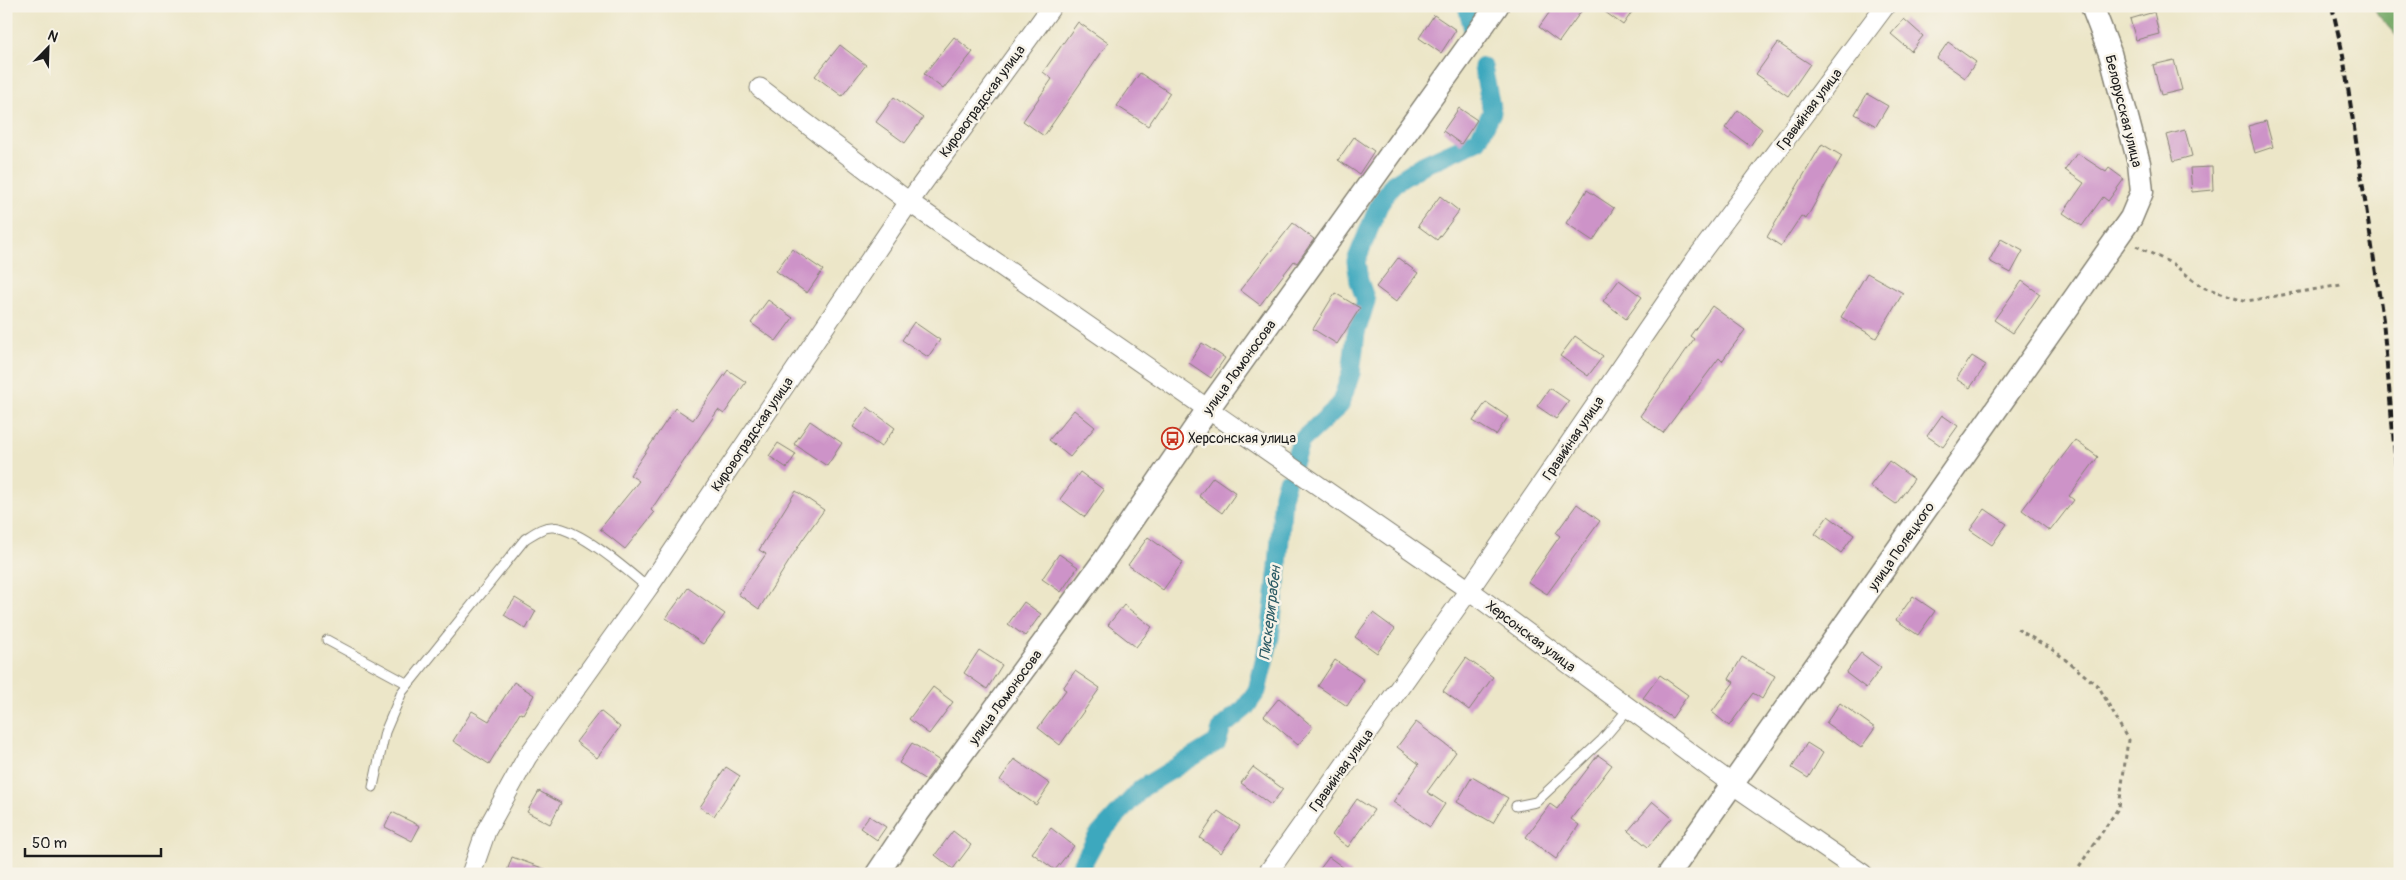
<svg xmlns="http://www.w3.org/2000/svg" width="2406" height="880" font-family="Pangolin,sans-serif">
<style>
.forest{fill:#74a966;stroke:#486241}
.lines{fill:none;stroke-linecap:round;stroke-linejoin:round}
.canal{stroke:#3ea8be;stroke-width:19}
.building{fill:#cd93c8}
.service-casing{stroke:#848172;stroke-width:11}
.minor-casing{stroke:#848172;stroke-width:21}
.tertiary-casing{stroke:#848172;stroke-width:25}
.path{stroke:#848172;stroke-width:3;stroke-dasharray:4 4;stroke-linecap:butt}
.service{stroke:#fff;stroke-width:9}
.minor{stroke:#fff;stroke-width:19}
.tertiary{stroke:#fff;stroke-width:22}
.rail{stroke:#1c1c1c;stroke-width:4;stroke-dasharray:8 4;stroke-linecap:butt}
.labels{text-anchor:middle;stroke-width:5;stroke-linejoin:round;paint-order:stroke}
.street-label{font-size:14px;fill:#1c1c1c;stroke:#f7f3e8}
.poi-label{font-size:14px;fill:#1c1c1c;stroke:#f7f3e8;text-anchor:start}
.water-label{font-size:15px;font-style:italic;fill:#2b5b65;stroke:#f7f3e8}
</style>
<rect width="100%" height="100%" fill="#f7f3e8"/>
<filter id="ink" filterUnits="userSpaceOnUse"><feTurbulence type="fractalNoise" baseFrequency=".02" numOctaves="2"/><feDisplacementMap in="SourceGraphic" scale="10" xChannelSelector="R" yChannelSelector="G"/><feConvolveMatrix kernelMatrix="1 2 1 2 8 2 1 2 1" color-interpolation-filters="sRGB"/></filter>
<filter id="wash" filterUnits="userSpaceOnUse"><feTurbulence type="fractalNoise" baseFrequency=".0096" numOctaves="4" result="noise"/><feDisplacementMap in="SourceGraphic" scale="20" xChannelSelector="R" yChannelSelector="G"/><feGaussianBlur stdDeviation="1.12" result="paint"/><feColorMatrix in="noise" values="0 0 0 0 0 0 0 0 0 0 0 0 0 0 0 0 0 1.4 0 .05"/><feComposite in="paint" operator="in"/></filter>
<g filter="url(#wash)">
<rect width="100%" height="100%" fill="#ece6c8"/>
<polygon class="forest" points="2373,6 2400,6 2400,40 2378,15"/>
<g class="lines">
<g class="canal">
<polyline points="1467,6 1473,29"/>
<polyline points="1293,463 1301,441 1340,405 1351,373 1356,333 1366,301 1359,281 1356,261 1379,205 1393,184 1423,165 1478,140 1492,112 1483,67"/>
<polyline points="1077,874 1097,837 1142,788 1217,742 1222,727 1245,708 1257,691 1270,637 1278,567 1283,494 1286,483"/>
</g>
</g>
<g id="blocks">
<g class="building">
<polygon points="1554,6 1585,6 1559,42 1539,27"/>
<polygon points="1597,6 1636,6 1623,25"/>
<polygon points="2154,12 2159,34 2136,40 2130,19"/>
<polygon points="1434,15 1456,30 1441,53 1419,38"/>
<polygon points="1904,19 1923,36 1911,51 1891,34"/>
<polygon points="1078,22 1108,43 1044,136 1023,121 1052,79 1043,72"/>
<polygon points="954,37 973,52 943,89 924,74"/>
<polygon points="1948,42 1976,62 1965,78 1937,58"/>
<polygon points="1778,43 1810,64 1788,96 1756,74"/>
<polygon points="840,45 866,65 842,96 815,76"/>
<polygon points="2174,60 2182,90 2161,95 2153,65"/>
<polygon points="1140,73 1170,93 1148,126 1117,106"/>
<polygon points="1867,94 1888,106 1876,126 1855,114"/>
<polygon points="894,97 923,118 905,143 876,122"/>
<polygon points="1459,108 1477,120 1461,144 1443,131"/>
<polygon points="1738,110 1762,129 1750,146 1725,128"/>
<polygon points="2266,121 2273,147 2255,153 2248,126"/>
<polygon points="2185,130 2192,156 2174,161 2167,135"/>
<polygon points="1354,137 1374,151 1359,174 1338,160"/>
<polygon points="1822,144 1842,156 1806,219 1801,216 1781,246 1767,237"/>
<polygon points="2077,153 2106,172 2109,168 2124,179 2108,201 2103,197 2082,226 2063,213 2084,183 2065,170"/>
<polygon points="2212,167 2213,190 2192,192 2190,168"/>
<polygon points="1587,190 1614,208 1593,241 1566,223"/>
<polygon points="1440,196 1459,211 1437,240 1418,226"/>
<polygon points="1293,223 1314,239 1297,263 1294,261 1260,305 1240,290"/>
<polygon points="2001,239 2023,251 2011,273 1989,261"/>
<polygon points="792,249 823,270 807,293 776,271"/>
<polygon points="1398,258 1418,273 1396,302 1376,287"/>
<polygon points="1867,273 1903,293 1876,338 1841,317"/>
<polygon points="1619,280 1642,297 1626,319 1603,301"/>
<polygon points="2022,281 2040,294 2013,333 1994,320"/>
<polygon points="1335,293 1360,308 1337,344 1313,329"/>
<polygon points="768,300 793,318 776,341 751,323"/>
<polygon points="1712,306 1745,330 1722,361 1719,358 1663,433 1640,416 1694,339 1690,336"/>
<polygon points="914,322 940,340 928,357 902,340"/>
<polygon points="1575,336 1603,356 1588,376 1560,356"/>
<polygon points="1202,343 1225,358 1211,378 1189,363"/>
<polygon points="1972,356 1986,365 1970,388 1956,379"/>
<polygon points="728,370 746,382 724,414 718,410 651,510 654,513 625,549 600,529 639,481 630,475 675,408 693,420"/>
<polygon points="1550,388 1569,401 1556,419 1537,406"/>
<polygon points="1486,402 1508,417 1496,435 1473,421"/>
<polygon points="867,407 895,428 881,447 853,427"/>
<polygon points="1074,410 1095,427 1070,457 1049,440"/>
<polygon points="1942,415 1958,426 1943,447 1927,436"/>
<polygon points="810,421 842,443 827,466 794,444"/>
<polygon points="2075,440 2098,457 2069,496 2074,500 2050,531 2022,510"/>
<polygon points="778,443 796,454 787,468 769,456"/>
<polygon points="1889,461 1914,479 1896,504 1870,486"/>
<polygon points="1080,472 1104,490 1085,517 1060,499"/>
<polygon points="1213,477 1236,493 1222,513 1199,496"/>
<polygon points="796,491 824,510 803,539 759,609 738,594 766,554 759,550"/>
<polygon points="1577,504 1600,521 1547,594 1528,582 1560,536 1556,533"/>
<polygon points="1985,509 2007,524 1992,545 1970,530"/>
<polygon points="1828,516 1854,535 1841,553 1815,534"/>
<polygon points="1148,537 1183,562 1163,590 1128,565"/>
<polygon points="1059,554 1078,567 1061,592 1042,579"/>
<polygon points="688,588 725,614 703,644 666,618"/>
<polygon points="1913,596 1935,611 1918,635 1896,620"/>
<polygon points="515,598 536,611 526,629 504,615"/>
<polygon points="1024,602 1041,614 1025,636 1008,624"/>
<polygon points="1124,605 1152,627 1136,647 1108,625"/>
<polygon points="1373,613 1395,629 1377,653 1355,637"/>
<polygon points="979,650 1002,665 987,689 964,673"/>
<polygon points="1861,653 1881,668 1866,688 1846,673"/>
<polygon points="1742,657 1775,676 1762,699 1753,693 1729,726 1712,712 1734,682 1729,679"/>
<polygon points="1466,658 1493,677 1469,710 1443,691"/>
<polygon points="1335,660 1364,680 1347,706 1318,686"/>
<polygon points="1075,671 1100,688 1060,745 1038,728 1066,690 1063,688"/>
<polygon points="1660,675 1688,695 1672,718 1643,698"/>
<polygon points="514,682 534,695 523,714 520,713 489,764 453,741 472,711 489,721"/>
<polygon points="933,687 953,702 929,734 909,719"/>
<polygon points="1279,698 1313,727 1298,745 1264,716"/>
<polygon points="1840,703 1875,728 1861,748 1826,723"/>
<polygon points="600,711 620,727 597,758 576,742"/>
<polygon points="1416,722 1456,752 1427,792 1445,804 1430,827 1393,802 1419,764 1397,747"/>
<polygon points="912,743 940,761 926,780 899,763"/>
<polygon points="1807,743 1823,753 1808,778 1792,768"/>
<polygon points="1598,755 1612,765 1571,819 1579,825 1556,859 1526,837 1550,804 1557,809"/>
<polygon points="1014,759 1050,784 1036,805 1000,780"/>
<polygon points="726,767 740,776 714,816 700,807"/>
<polygon points="1253,767 1283,789 1271,805 1241,783"/>
<polygon points="1472,777 1508,798 1493,823 1457,802"/>
<polygon points="539,791 561,803 550,824 527,812"/>
<polygon points="1357,799 1374,810 1348,847 1332,835"/>
<polygon points="1653,802 1672,818 1648,847 1628,831"/>
<polygon points="1218,811 1240,826 1221,853 1200,838"/>
<polygon points="392,812 420,826 412,841 385,827"/>
<polygon points="869,816 886,827 877,840 860,828"/>
<polygon points="1051,828 1074,846 1055,870 1032,853"/>
<polygon points="953,831 971,845 953,869 935,855"/>
<polygon points="512,857 553,872 553,874 506,874"/>
<polygon points="1329,857 1352,874 1316,874"/>
</g>
</g>
</g>
<g filter="url(#ink)">
<use href="#blocks" fill-opacity="0" stroke="#848172" stroke-width="1"/>
<g class="lines">
<defs>
<g id="service">
<polyline points="327,640 408,684"/>
<path d="M 373,787 L 385,732 L 402,692 L 525,539 C 533,534 543,526 553,527 C 580,529 627,570 648,588"/>
<polyline points="1516,806 1536,802 1602,740 1629,708"/>
</g>
<g id="minor">
<polyline points="760,88 909,202 1469,590 1732,784 1863,874"/>
<polyline points="471,874 486,831 527,757 648,588 909,202 1052,6"/>
<polyline points="1267,874 1469,590 1696,259 1885,6"/>
</g>
<g id="tertiary">
<polyline points="877,874 918,813 1105,559 1208,409 1497,6"/>
<polyline points="1669,874 2131,218 2142,192 2139,163 2110,53 2092,6"/>
</g>
</defs>
<use href="#service" class="service-casing"/>
<use href="#minor" class="minor-casing"/>
<use href="#tertiary" class="tertiary-casing"/>
<g class="path">
<polyline points="2136,246 2173,264 2202,287 2247,301 2341,285"/>
<polyline points="2017,629 2056,652 2099,687 2128,740 2119,807 2074,874"/>
</g>
<use href="#service" class="service"/>
<use href="#minor" class="minor"/>
<use href="#tertiary" class="tertiary"/>
<polyline class="rail" points="2332,6 2343,55 2383,320 2400,512"/>
</g>
</g>
<defs>
<symbol id="bus-ring" viewBox="-11 -11 22 22"><circle r="9.5" fill="#f7f3e8" stroke="#c8321e" stroke-width="1.5"/><path d="M-5-6H5V4H4V6H2V4H-2V6H-4V4H-5ZM-3.5-4V0h7V-4ZM-3.5 1.2v1.5H-2V1.2ZM2 1.2v1.5H3.5V1.2Z" fill="#c8321e"/></symbol>
</defs>
<g fill-rule="evenodd">
<use href="#bus-ring" x="1160" y="426" width="25" height="25"/>
</g>
<g class="labels">
<g class="street-label">
<text transform="translate(982 101) rotate(-54)" y="5">Кировоградская улица</text>
<text transform="translate(1809 109) rotate(-53)" y="5">Гравийная улица</text>
<text transform="translate(2124 111) rotate(76)" y="5">Белорусская улица</text>
<text transform="translate(1239 367) rotate(-54)" y="5">улица Ломоносова</text>
<text transform="translate(752 434) rotate(-56)" y="5">Кировоградская улица</text>
<text transform="translate(1573 438) rotate(-56)" y="5">Гравийная улица</text>
<text transform="translate(1901 546) rotate(-55)" y="5">улица Полецкого</text>
<text transform="translate(1531 636) rotate(37)" y="5">Херсонская улица</text>
<text transform="translate(1005 697) rotate(-54)" y="5">улица Ломоносова</text>
<text transform="translate(1341 770) rotate(-54)" y="5">Гравийная улица</text>
</g>
<g class="poi-label">
<text x="1188" y="443">Херсонская улица</text>
</g>
<g class="water-label">
<text transform="translate(1270 613) rotate(-83)" y="5">Пискериграбен</text>
</g>
</g>
<rect width="2406" height="880" fill="none" stroke="#f7f3e8" stroke-width="25"/>
<g transform="translate(48 48) rotate(23)" stroke="#f7f3e8" stroke-width="4" paint-order="stroke">
<path d="M0-4L9 19L0 12L-9 19Z" fill="#1c1c1c"/>
<text y="-8" font-size="14" font-weight="bold" text-anchor="middle" fill="#1c1c1c">N</text>
</g>
<path d="M25 848v8h136v-8" fill="none" stroke="#1c1c1c" stroke-width="2.5"/>
<text x="32" y="848" font-size="15" fill="#1c1c1c" stroke="#f7f3e8" stroke-width="4" paint-order="stroke">50 m</text>
</svg>
